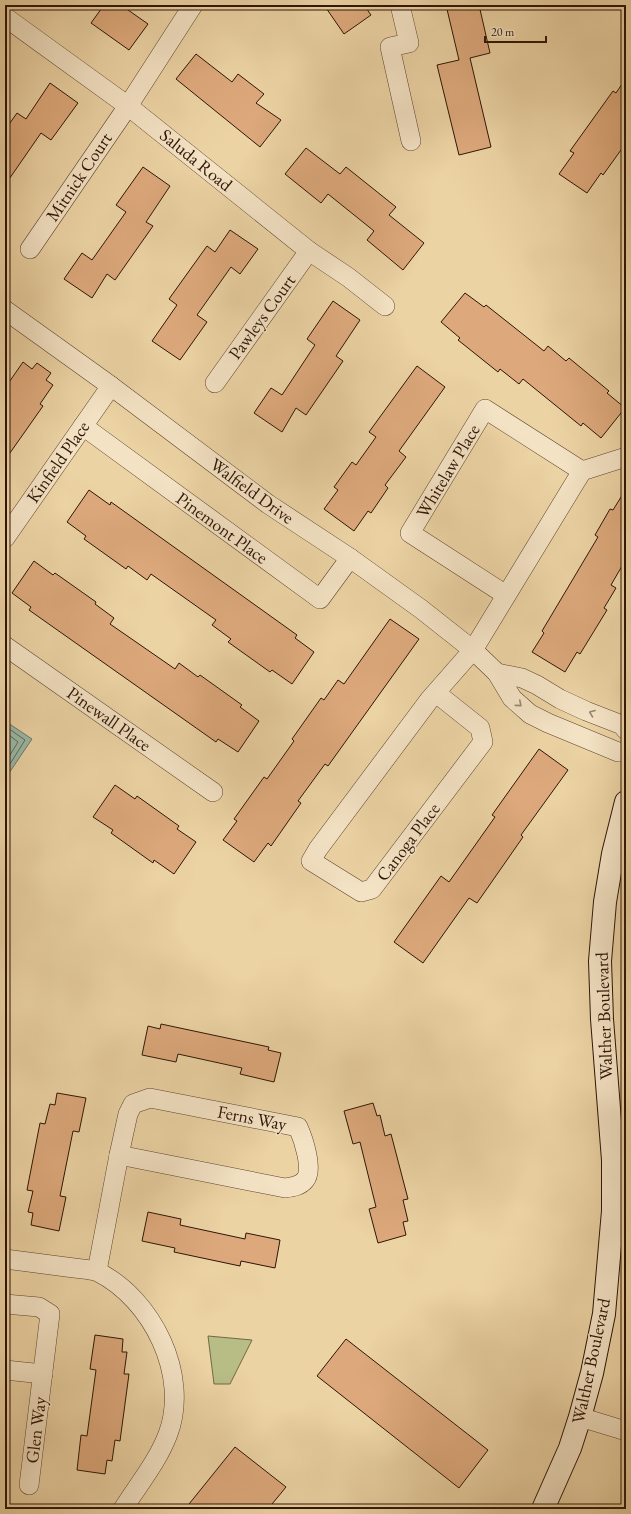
<svg xmlns="http://www.w3.org/2000/svg" width="631" height="1514" font-family="'EB Garamond',serif">
<style>
.green{fill:#b8bc85;stroke:#736846}
.water{fill:#99b8a6;stroke:#6e7766}
.lines{fill:none;stroke-linecap:round;stroke-linejoin:round}
.shore{stroke:#646656;stroke-width:1}
.building{fill:#dda97c;stroke:#2e1506}
.street-casing{stroke:#5e442e;stroke-width:20}
.secondary-casing{stroke:#2e1506;stroke-width:24}
.street{stroke:#f3e2c4;stroke-width:19}
.secondary{stroke:#f3e2c4;stroke-width:22}
.oneway{stroke:#9a866e}
.labels{text-anchor:middle;stroke-width:3;stroke-linejoin:round;paint-order:stroke}
.street-label{font-size:18px;fill:#2e1506;stroke:#f3e2c4}
</style>
<rect width="100%" height="100%" fill="#ecd3a4"/>
<filter id="stains"><feTurbulence type="fractalNoise" baseFrequency=".005" numOctaves="4"/><feColorMatrix values="0 0 0 0 .2 0 0 0 0 .09 0 0 0 0 .02 0 0 0 .5 -.17"/></filter>
<radialGradient id="worn" r=".72"><stop offset=".6" stop-color="#630" stop-opacity="0"/><stop offset="1" stop-color="#630" stop-opacity=".3"/></radialGradient>
<polygon class="green" points="208,1336 252,1340 230,1384 214,1384"/>
<polygon class="water" points="5,721 32,739 5,779"/>
<g class="lines">
<g class="shore">
<polyline points="5,726 25,740 5,772"/>
<polyline points="5,732 18,742 5,763"/>
</g>
</g>
<g class="building">
<polygon points="104,5 121,5 148,24 129,50 91,23"/>
<polygon points="324,5 364,5 371,15 344,34"/>
<polygon points="446,5 479,5 490,53 470,58 491,147 459,155 437,65 459,60"/>
<polygon points="196,54 232,82 238,74 264,94 256,103 281,120 260,147 176,79"/>
<polygon points="626,78 626,143 603,175 601,173 587,193 559,174 574,153 570,151 613,91 616,93"/>
<polygon points="50,83 78,103 51,140 41,133 5,185 5,130 17,113 26,119"/>
<polygon points="306,148 340,174 346,167 396,207 389,215 424,243 403,270 367,240 374,231 328,194 321,203 285,174"/>
<polygon points="143,167 170,186 146,222 153,226 115,280 107,274 92,298 64,279 82,253 92,260 126,212 116,205"/>
<polygon points="230,230 258,249 240,274 231,267 197,315 207,322 180,360 152,341 177,305 169,299 207,246 215,252"/>
<polygon points="465,293 484,307 486,305 544,351 548,346 566,361 569,358 609,391 607,393 625,408 601,438 583,423 581,426 523,379 519,384 500,369 498,372 458,340 460,338 441,322"/>
<polygon points="333,301 360,320 336,356 343,361 306,415 296,408 282,432 254,413 271,388 282,395 315,345 307,339"/>
<polygon points="23,362 32,369 37,363 51,373 46,380 53,385 40,404 43,406 5,460 5,388"/>
<polygon points="417,366 445,387 399,451 406,457 385,485 388,488 371,513 368,511 354,531 324,509 338,490 334,487 352,462 356,465 376,437 369,432"/>
<polygon points="626,489 626,559 611,585 616,588 604,608 607,610 580,654 577,652 565,672 532,652 544,633 542,631 598,537 595,535 610,509 613,510"/>
<polygon points="89,490 110,505 111,502 297,635 295,638 314,652 292,684 272,670 270,672 228,642 231,639 212,625 216,620 151,574 147,580 128,566 126,569 84,539 86,536 67,522"/>
<polygon points="34,561 53,575 55,573 96,602 95,604 114,618 110,624 175,669 179,663 198,677 200,675 242,705 240,707 259,721 238,752 218,739 216,742 29,610 31,607 12,593"/>
<polygon points="390,619 419,639 328,766 325,764 298,801 301,803 271,846 268,843 254,862 223,840 237,821 234,819 264,777 267,779 294,741 292,739 321,698 324,700 338,680 344,684"/>
<polygon points="539,749 568,770 521,835 523,837 477,903 469,898 423,963 394,942 441,876 449,882 495,817 492,815"/>
<polygon points="115,785 135,799 137,796 179,826 177,829 196,842 174,874 154,860 153,863 111,833 113,830 93,817"/>
<polygon points="161,1024 269,1047 268,1050 281,1053 274,1082 240,1074 242,1068 178,1054 176,1062 142,1055 148,1026 160,1029"/>
<polygon points="57,1093 86,1098 79,1132 73,1131 60,1196 66,1197 59,1231 31,1225 33,1213 28,1212 33,1191 27,1190 40,1123 45,1124 50,1104 55,1105"/>
<polygon points="373,1103 377,1116 380,1115 385,1136 391,1134 408,1199 403,1200 408,1221 403,1222 406,1235 378,1243 369,1209 376,1207 360,1142 353,1144 344,1111"/>
<polygon points="148,1212 181,1219 180,1225 245,1239 246,1233 280,1240 275,1268 241,1261 240,1266 174,1252 175,1248 142,1241"/>
<polygon points="95,1335 123,1339 122,1352 127,1352 124,1374 129,1374 120,1441 115,1440 112,1461 107,1460 105,1474 77,1470 81,1435 87,1436 96,1370 90,1369"/>
<polygon points="346,1339 488,1450 459,1488 317,1376"/>
<polygon points="235,1447 286,1487 268,1509 185,1509"/>
</g>
<g class="lines">
<defs>
<g id="street">
<polyline points="400,5 409,43 390,47 411,141"/>
<polyline points="5,17 128,106 309,251 348,277 385,306"/>
<polyline points="30,249 128,106 193,5"/>
<polyline points="5,310 111,386 268,504 350,558 421,609 473,650 497,673 512,698 530,714 548,723 618,752 626,752"/>
<polyline points="215,383 309,251"/>
<polyline points="83,426 320,599 350,558"/>
<polyline points="5,538 111,386"/>
<polyline points="506,595 410,533 485,409 582,471"/>
<polyline points="5,646 213,792"/>
<polyline points="497,673 522,678 537,685 560,699 586,711 622,725 626,730"/>
<polyline points="436,693 480,728 483,742 372,889 361,892 311,861 318,849 430,699 473,650 582,471 626,457"/>
<path d="M 150,1098 L 298,1127 C 303,1138 314,1170 305,1180 C 300,1186 293,1187 285,1188 L 119,1155 L 128,1114 L 133,1104 Z"/>
<path d="M 5,1259 C 28,1262 51,1265 74,1268 C 81,1269 91,1269 98,1272 C 152,1299 190,1375 168,1434 C 158,1461 138,1485 123,1509"/>
<polyline points="97,1271 119,1155"/>
<polyline points="5,1304 39,1307 50,1314 29,1485"/>
<polyline points="5,1370 43,1374"/>
<polyline points="580,1417 626,1431"/>
</g>
<polyline id="secondary" points="543,1509 570,1448 580,1417 592,1373 604,1314 613,1211 613,1160 602,1019 600,961 605,902 613,854 626,802"/>
</defs>
<use href="#street" class="street-casing"/>
<use href="#secondary" class="secondary-casing"/>
<use href="#street" class="street"/>
<use href="#secondary" class="secondary"/>
</g>
<defs><path id="oneway-chevron" d="M-2-3.5L2.5 0L-2 3.5" fill="none" stroke-width="1.6" stroke-linecap="round" stroke-linejoin="round"/></defs>
<g class="oneway">
<use href="#oneway-chevron" transform="translate(519 704) rotate(41)"/>
<use href="#oneway-chevron" transform="translate(592 713) rotate(-159)"/>
</g>
<g class="labels">
<g class="street-label">
<text transform="translate(196 160) rotate(39)" y="6">Saluda Road</text>
<text transform="translate(79 177) rotate(-56)" y="6">Mitnick Court</text>
<text transform="translate(262 317) rotate(-54)" y="6">Pawleys Court</text>
<text transform="translate(58 462) rotate(-55)" y="6">Kinfield Place</text>
<text transform="translate(448 471) rotate(-59)" y="6">Whitelaw Place</text>
<text transform="translate(252 491) rotate(36)" y="6">Walfield Drive</text>
<text transform="translate(222 528) rotate(36)" y="6">Pinemont Place</text>
<text transform="translate(109 719) rotate(35)" y="6">Pinewall Place</text>
<text transform="translate(408 842) rotate(-53)" y="6">Canoga Place</text>
<text transform="translate(604 1016) rotate(-92)" y="6">Walther Boulevard</text>
<text transform="translate(252 1118) rotate(11)" y="6">Ferns Way</text>
<text transform="translate(591 1361) rotate(-78)" y="6">Walther Boulevard</text>
<text transform="translate(36 1430) rotate(-83)" y="6">Glen Way</text>
</g>
</g>
<rect width="631" height="1514" fill="none" stroke="#ecd3a4" stroke-width="20"/>
<rect x="6" y="6" width="619" height="1502" fill="none" stroke="#2e1506" stroke-width="2"/>
<rect x="10" y="10" width="611" height="1494" fill="none" stroke="#2e1506"/>
<path d="M485 36v6h61v-6" fill="none" stroke="#2e1506" stroke-width="2"/>
<text x="491" y="36" font-size="12" fill="#2e1506" stroke="#f3e2c4" stroke-width="3" paint-order="stroke">20 m</text>
<rect width="100%" height="100%" filter="url(#stains)"/>
<rect width="100%" height="100%" fill="url(#worn)"/>
</svg>
